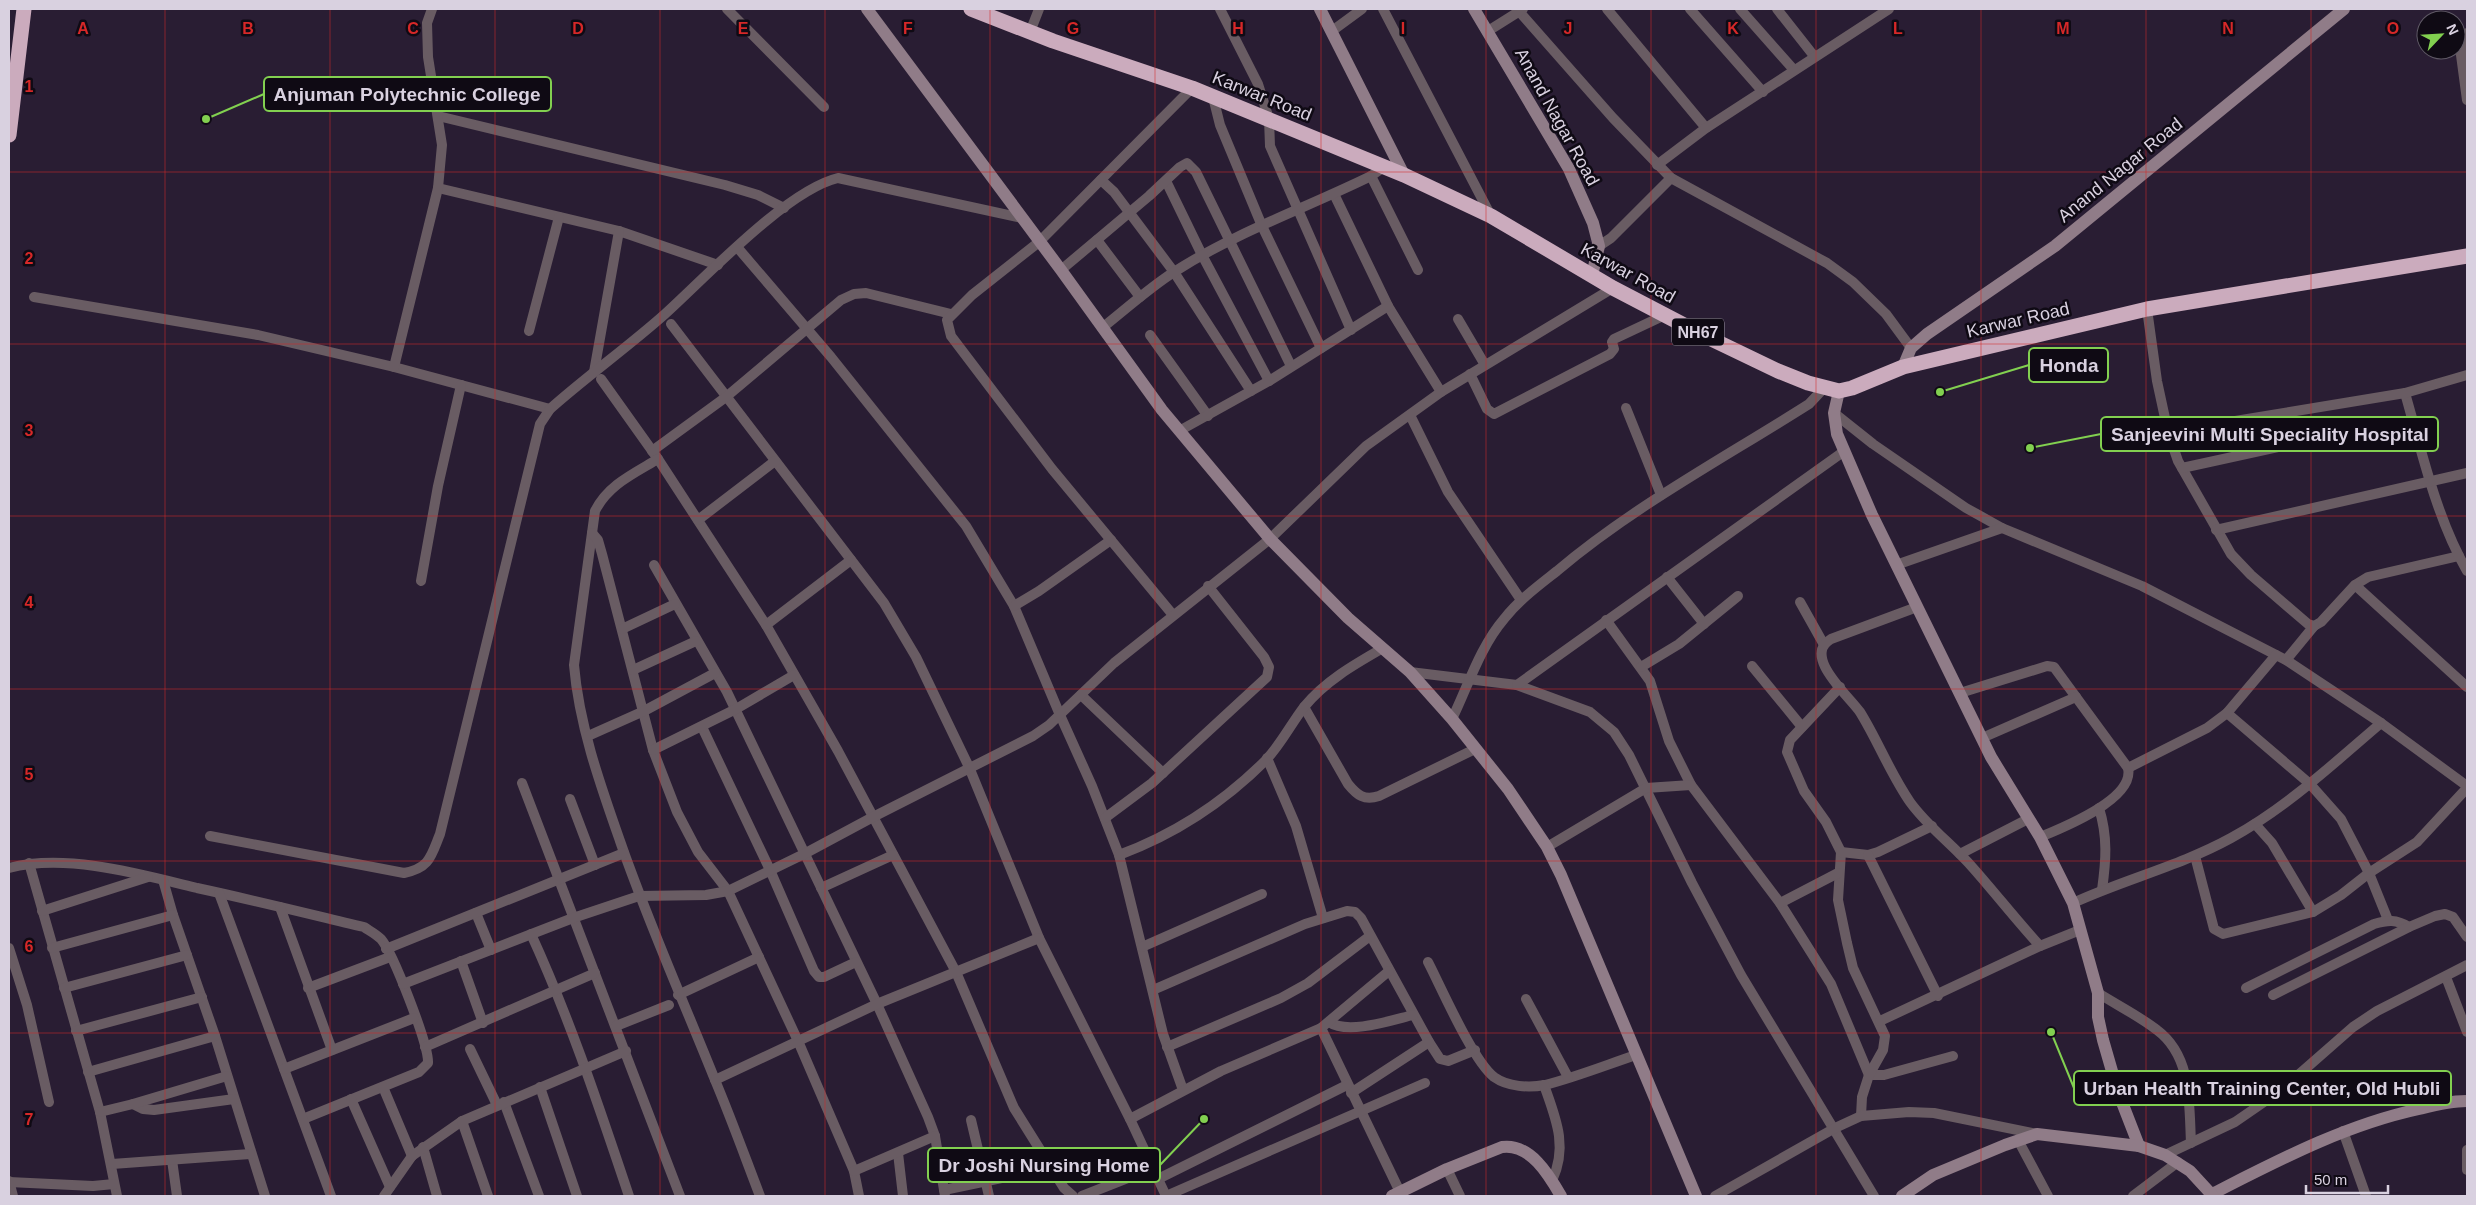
<svg xmlns="http://www.w3.org/2000/svg" width="2476" height="1205" font-family="Arial,sans-serif">
<style>
.lines{fill:none;stroke-linecap:round;stroke-linejoin:round}
.street{stroke:#695c63;stroke-width:10}
.secondary{stroke:#907c88;stroke-width:12}
.highway{stroke:#cbabbd;stroke-width:15}
.grid{fill:none;stroke:#d62828;stroke-width:1;stroke-opacity:0.55}
.labels{text-anchor:middle;stroke-width:5;stroke-linejoin:round;paint-order:stroke}
.shield{fill:#0f0a14;stroke:#9c95a3;stroke-width:1}
.shield-label{font-size:16px;font-weight:bold;fill:#d9d1e0}
.street-label{font-size:18px;fill:#d9d1e0;stroke:#0f0a14}
.grid-label{font-size:16px;text-anchor:middle;font-weight:bold;fill:#d62828;stroke:#0f0a14;stroke-width:5;stroke-linejoin:round;paint-order:stroke}
.leader{fill:none;stroke:#82d050;stroke-width:2}
.callout-dot{fill:#82d050;stroke:#0f0a14;stroke-width:2}
.callout{fill:#0f0a14;stroke:#82d050;stroke-width:2}
.callout-label{font-size:19px;text-anchor:middle;font-weight:bold;fill:#d9d1e0}
</style>
<rect width="100%" height="100%" fill="#291d33"/>
<g class="lines">
<g class="street">
<polyline points="727,9 824,107"/>
<polyline points="1220,9 1258,84 1269,119 1270,146 1351,330"/>
<polyline points="1383,9 1491,216"/>
<polyline points="1517,9 1613,118 1671,178 1827,263 1853,282 1886,314 1911,348"/>
<polyline points="1607,9 1706,128"/>
<polyline points="1690,9 1763,92"/>
<polyline points="1740,9 1794,70"/>
<polyline points="1777,9 1814,56"/>
<polyline points="1332,31 1362,9"/>
<polyline points="1488,31 1523,9"/>
<polyline points="1030,32 1039,9"/>
<polyline points="2467,33 2461,55 2467,100"/>
<polyline points="1213,97 1220,125 1262,226 1321,348"/>
<polyline points="438,116 725,185 758,195 784,208"/>
<polyline points="1657,165 1706,128 1889,9"/>
<polyline points="1371,176 1418,270"/>
<polyline points="1101,180 1114,192 1174,272 1251,391"/>
<polyline points="1166,181 1202,255 1269,381"/>
<polyline points="438,188 619,231 718,265"/>
<polyline points="1334,194 1388,306 1441,392"/>
<polyline points="1097,240 1140,297"/>
<polyline points="1599,246 1611,238 1671,178"/>
<polyline points="737,247 831,357 966,526 1014,606 1060,715 1092,786 1119,855 1163,1034 1183,1090"/>
<polyline points="1061,270 1149,196 1180,167 1187,163 1196,172 1291,366"/>
<polyline points="34,297 258,335 394,367 550,409"/>
<polyline points="2147,309 2157,381 2168,432 2178,461 2231,554 2251,575 2308,624 2314,626 2321,622 2355,585 2368,577 2459,556"/>
<polyline points="1458,319 1485,365"/>
<polyline points="671,324 884,603 916,657 969,767 1039,938 1130,1119 1166,1196"/>
<path d="M 1102,328 C 1126,309 1149,288 1174,272 C 1236,232 1306,208 1371,176 L 1384,167"/>
<polyline points="529,331 559,217"/>
<polyline points="1150,335 1208,416"/>
<polyline points="394,367 438,188 442,145 428,57 427,23 432,9"/>
<polyline points="594,372 619,231"/>
<polyline points="1470,374 1487,409 1494,414 1610,354 1614,349 1612,342 1614,339 1665,315"/>
<polyline points="601,379 658,459 766,625 838,751 956,972 1014,1108 1064,1188 1073,1196"/>
<path d="M 2405,393 C 2422,452 2436,517 2467,571"/>
<polyline points="1626,408 1661,495"/>
<polyline points="1834,413 1873,444 1966,508 2002,528 2142,586 2286,660 2381,723 2467,786"/>
<polyline points="1410,415 1448,492 1521,600"/>
<polyline points="1179,431 1269,381 1388,306"/>
<polyline points="2168,432 2405,393 2467,375"/>
<polyline points="652,451 726,397 841,300 854,294 866,293 951,314"/>
<path d="M 658,459 C 633,474 608,485 595,511 L 574,665 C 579,725 600,784 620,841 C 648,922 683,1000 715,1080 C 731,1118 745,1157 760,1196"/>
<polyline points="2182,468 2328,436"/>
<polyline points="698,520 775,461"/>
<polyline points="2216,530 2467,473"/>
<polyline points="592,533 598,540 602,554 653,750 677,812 698,852 728,891 798,1041 854,1171 859,1196"/>
<polyline points="654,565 727,692 877,1004 928,1117 935,1136 945,1196"/>
<polyline points="1896,565 2002,528"/>
<polyline points="1667,577 1704,624"/>
<polyline points="421,581 438,486 461,385"/>
<polyline points="2355,585 2467,687"/>
<polyline points="1800,602 1823,643"/>
<polyline points="1014,606 1039,591 1111,540"/>
<path d="M 1917,607 L 1831,639 C 1802,656 1848,695 1860,712 C 1878,741 1890,773 1910,802 C 1928,827 1953,845 1973,868 C 1996,894 2017,921 2040,946"/>
<polyline points="1173,615 1052,469 951,336 947,320 972,295 1039,242 1192,88"/>
<polyline points="1606,620 1650,681 1669,741 1691,785 1780,903 1831,984 1869,1075 1884,1075 1953,1056"/>
<polyline points="766,625 851,560"/>
<polyline points="622,629 675,604"/>
<polyline points="2286,660 2314,626"/>
<polyline points="1752,666 1802,727"/>
<polyline points="1641,667 1679,644 1738,596"/>
<polyline points="633,670 696,641"/>
<polyline points="1410,672 1517,685 1590,712 1614,732 1629,755 1692,883 1741,975 1874,1196"/>
<polyline points="1517,685 1843,452"/>
<polyline points="1840,687 1790,740 1787,752 1804,791 1826,822 1841,852 1838,900 1847,943 1853,968 1885,1036 1883,1050 1869,1075 1862,1097 1861,1116"/>
<path d="M 1960,693 L 2047,666 L 2054,667 L 2128,768 C 2135,799 2062,828 2040,837"/>
<polyline points="1081,695 1163,773"/>
<path d="M 1304,707 L 1348,784 C 1357,795 1364,801 1379,796 L 1475,749"/>
<polyline points="2227,713 2310,784 2341,819 2369,873 2388,920"/>
<path d="M 1452,719 C 1468,686 1480,647 1504,619 C 1519,600 1538,586 1557,571 C 1634,506 1724,458 1809,404 L 1824,388"/>
<polyline points="702,727 770,870 814,971 819,977 824,977 856,962"/>
<polyline points="588,736 644,711 715,673"/>
<polyline points="1982,738 2076,697"/>
<polyline points="653,750 736,709 794,675"/>
<polyline points="1267,758 1296,826 1323,918"/>
<polyline points="2128,768 2207,728 2227,713 2276,655"/>
<polyline points="522,783 680,1196"/>
<polyline points="570,799 595,865"/>
<path d="M 2099,808 C 2108,837 2106,861 2102,890"/>
<polyline points="1105,818 1152,783 1267,677 1269,667 1264,657 1208,586"/>
<polyline points="2255,824 2272,843 2313,912"/>
<path d="M 210,836 L 404,873 C 430,868 431,856 440,834 L 540,424 L 550,409 C 587,376 628,347 665,314 C 706,277 787,190 838,178 L 1022,218"/>
<polyline points="1547,847 1646,788 1691,785"/>
<polyline points="1841,852 1868,855 1878,852 1932,826"/>
<polyline points="1960,854 2028,819"/>
<path d="M 1119,855 C 1176,834 1223,803 1266,760 C 1281,744 1291,724 1304,707 C 1325,681 1355,664 1383,648"/>
<polyline points="1868,855 1938,996"/>
<polyline points="2195,856 2214,929 2223,934 2313,912 2341,895 2369,873 2417,842 2467,788"/>
<polyline points="29,863 100,1112 117,1196"/>
<path d="M 9,868 C 66,853 140,874 197,888 C 253,900 309,914 364,927 C 370,931 376,934 381,939 C 393,953 429,1045 428,1063 L 419,1072 L 303,1119"/>
<polyline points="163,880 173,915 215,1036 265,1196"/>
<polyline points="821,888 893,855"/>
<polyline points="219,893 331,1196"/>
<polyline points="1780,903 1838,873"/>
<path d="M 2073,903 C 2125,879 2180,866 2231,838 C 2286,808 2333,764 2381,723"/>
<polyline points="280,907 332,1050"/>
<polyline points="42,911 148,877"/>
<polyline points="476,913 491,950"/>
<path d="M 531,934 C 570,1019 599,1107 629,1196"/>
<polyline points="1142,947 1262,894"/>
<polyline points="9,948 27,1005 49,1102"/>
<polyline points="52,948 173,915"/>
<polyline points="386,949 624,853"/>
<polyline points="461,961 483,1023"/>
<path d="M 1428,962 C 1441,987 1473,1061 1494,1077 C 1508,1087 1529,1088 1545,1085 C 1576,1077 1606,1065 1636,1055"/>
<polyline points="2446,977 2467,1032"/>
<polyline points="403,984 573,918 639,896 706,895 728,891 804,854 873,817 1033,736 1049,725 1114,663 1270,539 1366,446 1441,392 1613,288"/>
<polyline points="64,988 187,955"/>
<polyline points="308,988 390,957"/>
<path d="M 2246,988 L 2374,924 C 2388,920 2396,919 2409,927"/>
<polyline points="1153,990 1305,924 1347,911 1355,912 1361,918 1429,1042 1440,1059 1448,1061 1475,1050"/>
<path d="M 2098,993 C 2117,1005 2139,1016 2157,1030 C 2192,1056 2189,1103 2191,1143"/>
<polyline points="678,995 759,957"/>
<polyline points="2273,995 2409,927 2435,916 2445,914 2453,917 2467,937"/>
<polyline points="1526,999 1568,1077"/>
<polyline points="1880,1021 2040,946 2080,930"/>
<path d="M 1329,1022 C 1348,1035 1392,1020 1413,1015"/>
<polyline points="616,1026 669,1005"/>
<polyline points="1321,1028 1400,1192"/>
<polyline points="76,1031 202,997"/>
<polyline points="425,1047 595,973"/>
<polyline points="1167,1047 1281,998 1308,983 1370,936"/>
<polyline points="470,1049 497,1105"/>
<polyline points="284,1069 414,1018"/>
<polyline points="88,1072 215,1036"/>
<polyline points="715,1080 877,1004 1039,938"/>
<path d="M 1544,1085 C 1556,1119 1568,1146 1552,1181"/>
<polyline points="383,1087 412,1156"/>
<polyline points="540,1087 577,1196"/>
<polyline points="1351,1093 1429,1042"/>
<polyline points="351,1099 390,1187"/>
<polyline points="504,1102 539,1196"/>
<polyline points="133,1104 143,1109 154,1110 234,1099"/>
<polyline points="100,1112 133,1104 227,1076"/>
<polyline points="1130,1119 1221,1071 1321,1028 1389,971"/>
<polyline points="971,1120 989,1196"/>
<polyline points="2343,1131 2366,1196"/>
<polyline points="2018,1140 2048,1196"/>
<polyline points="423,1147 437,1196"/>
<polyline points="2467,1150 2467,1170"/>
<polyline points="898,1153 903,1196"/>
<polyline points="2165,1155 2235,1122 2280,1091 2353,1027 2377,1011 2467,965"/>
<polyline points="172,1160 177,1196"/>
<polyline points="112,1164 250,1154"/>
<polyline points="1447,1169 1460,1196"/>
<polyline points="854,1171 935,1136"/>
<polyline points="1158,1179 1347,1085"/>
<polyline points="9,1181 13,1196"/>
<polyline points="9,1182 93,1186 114,1184"/>
<polyline points="944,1190 1021,1174"/>
<polyline points="384,1196 412,1156 462,1121"/>
<polyline points="488,1196 462,1121 626,1051"/>
<polyline points="1082,1196 1153,1168"/>
<polyline points="1166,1196 1425,1083"/>
<polyline points="1715,1196 1835,1128 1861,1116 1909,1112 1934,1113 2037,1134"/>
<polyline points="2133,1196 2178,1162"/>
</g>
<g class="secondary">
<polyline points="867,9 1061,270 1162,410 1270,539 1348,618 1410,672 1452,719 1508,789 1547,847 1561,875 1696,1196"/>
<polyline points="1320,9 1404,175"/>
<polyline points="1474,9 1569,169 1593,223 1599,246 1592,275"/>
<polyline points="1903,367 1911,348 1927,334 2055,246 2344,9"/>
<polyline points="1839,391 1834,413 1837,434 1872,515 1991,757 2040,837 2073,903 2098,993 2098,1017 2103,1040 2118,1092 2139,1146"/>
<path d="M 2212,1194 C 2279,1160 2345,1125 2419,1109 C 2435,1105 2450,1101 2467,1101"/>
<path d="M 1392,1196 L 1447,1169 L 1502,1147 C 1530,1143 1549,1175 1561,1196"/>
<polyline points="1902,1196 1933,1175 2005,1145 2037,1134 2139,1146 2165,1155 2190,1171 2213,1196"/>
</g>
<g class="highway">
<polyline points="971,9 1053,41 1192,88 1404,175 1491,216 1613,288 1703,335 1778,371 1808,383 1839,391 1852,388 1903,367 2147,309 2467,256"/>
<polyline points="9,135 24,9"/>
</g>
</g>
<path class="grid" d="M 165,9 L 165,1196M 330,9 L 330,1196M 495,9 L 495,1196M 660,9 L 660,1196M 825,9 L 825,1196M 990,9 L 990,1196M 1155,9 L 1155,1196M 1321,9 L 1321,1196M 1486,9 L 1486,1196M 1651,9 L 1651,1196M 1816,9 L 1816,1196M 1981,9 L 1981,1196M 2146,9 L 2146,1196M 2311,9 L 2311,1196M 9,172 L 2467,172M 9,344 L 2467,344M 9,516 L 2467,516M 9,689 L 2467,689M 9,861 L 2467,861M 9,1033 L 2467,1033"/>
<g class="labels">
<rect class="shield" x="1672" y="318.5" width="52" height="27" rx="4"/>
<g class="shield-label">
<text x="1698" y="338">NH67</text>
</g>
<g class="street-label">
<text transform="translate(1262 96) rotate(22)" y="6">Karwar Road</text>
<text transform="translate(1557 117) rotate(61)" y="6">Anand Nagar Road</text>
<text transform="translate(2120 170) rotate(-39)" y="6">Anand Nagar Road</text>
<text transform="translate(1628 273) rotate(29)" y="6">Karwar Road</text>
<text transform="translate(2018 320) rotate(-13)" y="6">Karwar Road</text>
</g>
</g>
<g class="grid-label">
<text x="83" y="34">A</text>
<text x="248" y="34">B</text>
<text x="413" y="34">C</text>
<text x="578" y="34">D</text>
<text x="743" y="34">E</text>
<text x="908" y="34">F</text>
<text x="1073" y="34">G</text>
<text x="1238" y="34">H</text>
<text x="1403" y="34">I</text>
<text x="1568" y="34">J</text>
<text x="1733" y="34">K</text>
<text x="1898" y="34">L</text>
<text x="2063" y="34">M</text>
<text x="2228" y="34">N</text>
<text x="2393" y="34">O</text>
<text x="29" y="92">1</text>
<text x="29" y="264">2</text>
<text x="29" y="436">3</text>
<text x="29" y="608">4</text>
<text x="29" y="780">5</text>
<text x="29" y="952">6</text>
<text x="29" y="1125">7</text>
</g>
<path class="leader" d="M206 119L264 94M1940 392L2029 365M2030 448L2101 434M2051 1032L2074 1088M1204 1119L1160 1165"/>
<g class="callout-dot">
<circle cx="206" cy="119" r="5"/>
<circle cx="1940" cy="392" r="5"/>
<circle cx="2030" cy="448" r="5"/>
<circle cx="2051" cy="1032" r="5"/>
<circle cx="1204" cy="1119" r="5"/>
</g>
<g class="callout">
<rect x="264" y="77" width="287" height="34" rx="5"/>
<rect x="2029" y="348" width="79" height="34" rx="5"/>
<rect x="2101" y="417" width="337" height="34" rx="5"/>
<rect x="2074" y="1071" width="377" height="34" rx="5"/>
<rect x="928" y="1148" width="232" height="34" rx="5"/>
</g>
<g class="callout-label">
<text x="407" y="101">Anjuman Polytechnic College</text>
<text x="2069" y="372">Honda</text>
<text x="2270" y="441">Sanjeevini Multi Speciality Hospital</text>
<text x="2262" y="1095">Urban Health Training Center, Old Hubli</text>
<text x="1044" y="1172">Dr Joshi Nursing Home</text>
</g>
<rect width="2476" height="1205" fill="none" stroke="#d9d1e0" stroke-width="20"/>
<g transform="translate(2441 35) rotate(65)"><circle r="24" fill="#0f0a14" stroke="#605a66"/>
<path d="M0-4L9 19L0 12L-9 19Z" fill="#82d050"/>
<text y="-8" font-size="14" font-weight="bold" text-anchor="middle" fill="#d9d1e0">N</text>
</g>
<path d="M2306 1185v8h82v-8" fill="none" stroke="#d9d1e0" stroke-width="2.5"/>
<text x="2314" y="1185" font-size="15" fill="#d9d1e0" stroke="#0f0a14" stroke-width="4" paint-order="stroke">50 m</text>
</svg>
